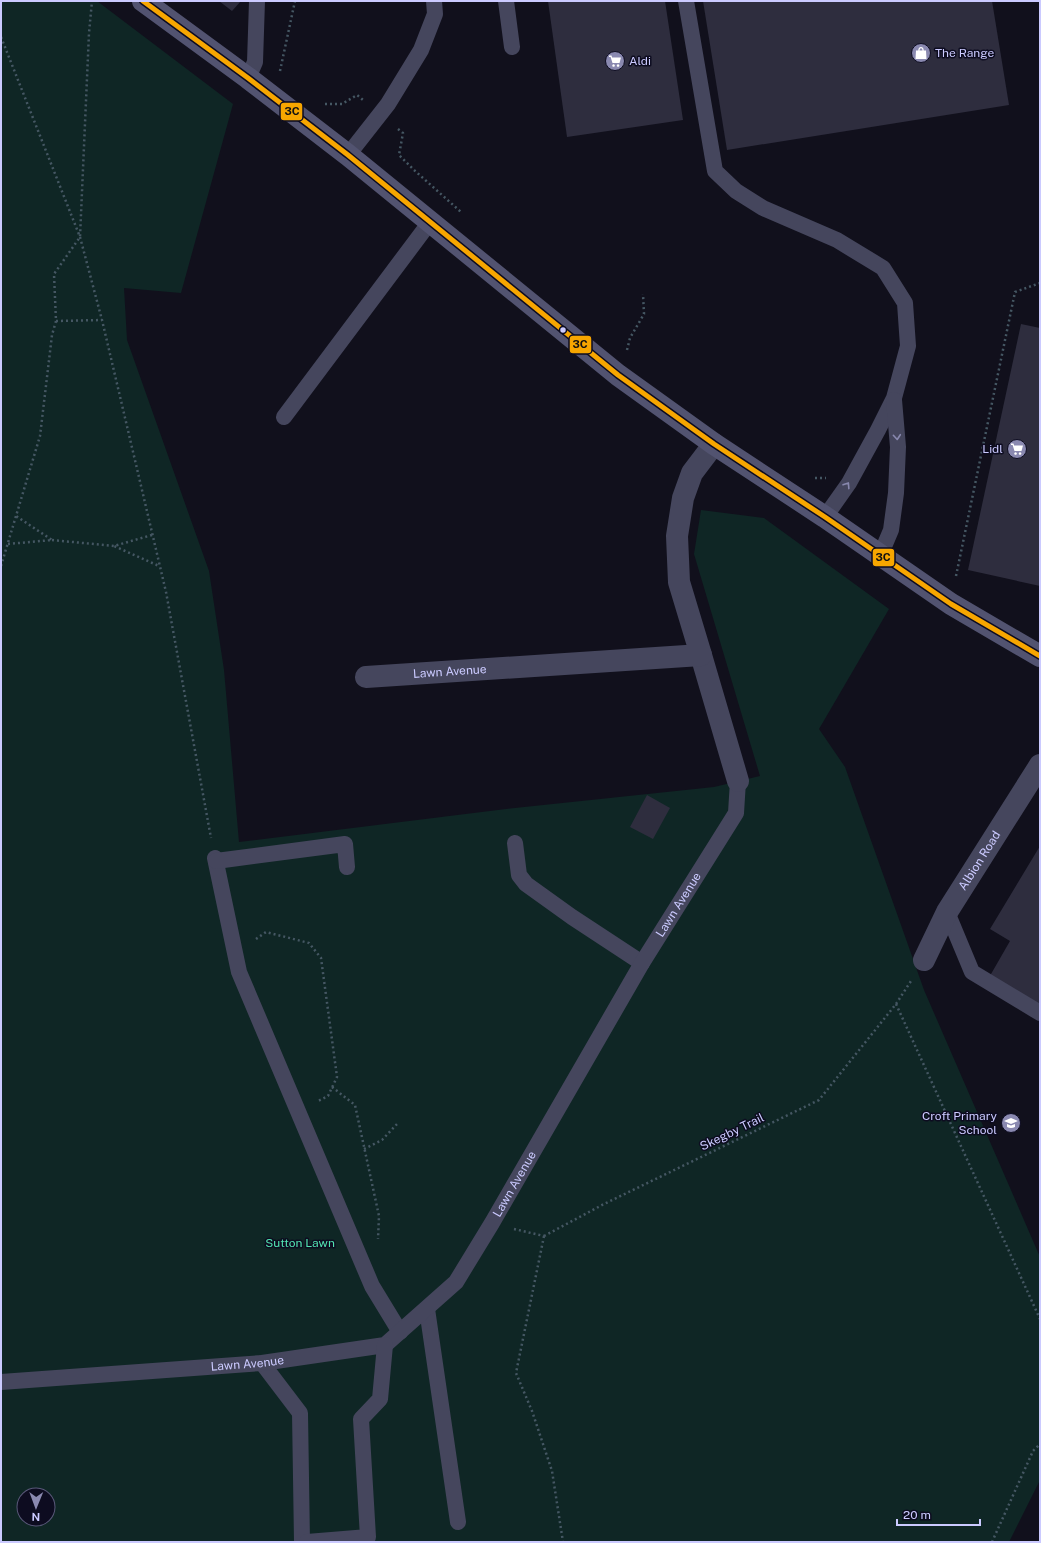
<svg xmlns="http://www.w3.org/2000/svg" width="1041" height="1543" font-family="'Public Sans',sans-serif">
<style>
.green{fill:#0f2625;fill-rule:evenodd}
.building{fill:#2e2d3e}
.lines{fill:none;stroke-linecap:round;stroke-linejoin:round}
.path{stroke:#455763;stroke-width:2.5;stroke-dasharray:2 3;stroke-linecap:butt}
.lane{stroke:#45465d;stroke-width:16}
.street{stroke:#45465d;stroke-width:22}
.secondary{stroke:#525370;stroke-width:22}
.bus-1-casing{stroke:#0d0c20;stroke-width:8}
.bus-1{stroke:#f7a600;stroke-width:5}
.oneway{stroke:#8888ae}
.bus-dot{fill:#cbcaff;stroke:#0d0c20;stroke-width:1.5}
.labels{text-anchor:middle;stroke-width:3;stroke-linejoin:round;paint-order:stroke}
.poi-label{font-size:12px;fill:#cbcaff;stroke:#0d0c20;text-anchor:start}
.street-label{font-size:12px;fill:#cbcaff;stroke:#0d0c20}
.park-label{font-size:12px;fill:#52e3b1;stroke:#0d0c20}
.line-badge{stroke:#0d0c20;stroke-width:1.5}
.pale-badge-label{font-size:11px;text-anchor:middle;font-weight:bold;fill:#111}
</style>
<rect width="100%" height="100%" fill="#11101c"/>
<path class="green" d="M 1,1 L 97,1 L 233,104 L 181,293 L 124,288 L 127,340 L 209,571 L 224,670 L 239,842 L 515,808 L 714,787 L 760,776 L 694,554 L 701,510 L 764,518 L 889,609 L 819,729 L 845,767 L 924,990 L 1040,1257 L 1040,1480 L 1009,1542 L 1,1542 ZM 24,1495 L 48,1495 L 48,1519 L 24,1519 Z"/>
<g class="building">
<polygon points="219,1 241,1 232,11"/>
<polygon points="548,1 665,1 683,120 567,137"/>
<polygon points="703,1 992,1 1009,105 727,150"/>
<polygon points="1021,324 1040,328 1040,586 968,570"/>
<polygon points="647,795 670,808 653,839 630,827"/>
<polygon points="1040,846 1040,978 1039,980 1040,980 1040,1013 987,981 1010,941 990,929"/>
</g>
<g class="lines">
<g class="path">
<polyline points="1,37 80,237 102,320 166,592 211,838"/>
<polyline points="280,71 295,1"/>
<polyline points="325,104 342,104 357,95 363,100"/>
<polyline points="398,129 403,133 399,155 414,170 461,212"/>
<polyline points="56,321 102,320"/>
<polyline points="627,350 630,338 644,314 643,294"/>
<polyline points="815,478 826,478"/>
<polyline points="152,535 114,546 159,566"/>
<polyline points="52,540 114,546"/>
<polyline points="8,544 52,540 16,516"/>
<polyline points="1,566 40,436 52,335 56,321 54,274 80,237 89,33 92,1"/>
<polyline points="956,576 1015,292 1040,283"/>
<polyline points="256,939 266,932 309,943 321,958 337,1077 328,1096 318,1101"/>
<polyline points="896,1004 1040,1319"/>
<polyline points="332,1087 355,1105 379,1216 378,1239"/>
<polyline points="364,1149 382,1140 397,1124"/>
<polyline points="514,1229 544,1236"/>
<polyline points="544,1236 604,1204 819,1100 896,1004 911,981"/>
<polyline points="544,1236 516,1373 532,1411 552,1471 563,1542"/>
<polyline points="992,1542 1033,1451 1040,1444"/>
</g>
<g class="lane">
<polyline points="506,1 512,47"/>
<polyline points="686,1 715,171 736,191 763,208 837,240 883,268 905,303 908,346 894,398 878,430 849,483 825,517"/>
<polyline points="248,78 255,62 257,1"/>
<polyline points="348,155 388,104 421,50 435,14 434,1"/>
<polyline points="284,417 430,222"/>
<polyline points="880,556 891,530 896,493 898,447 894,400"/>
<polyline points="515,843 519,875 526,884 572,917 642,963"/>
<polyline points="215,858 239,972 372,1286 400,1332"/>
<polyline points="216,861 345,844 347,867"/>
<polyline points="947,912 972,972 1040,1013"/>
<polyline points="427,1309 458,1522"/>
<polyline points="262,1363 300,1413 302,1542"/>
<path id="s1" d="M 1,1382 L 262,1363 L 385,1345 L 456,1282 L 492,1223 L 642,963 L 736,813 L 738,781"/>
<polyline points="307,1542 368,1537 361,1419 380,1399 385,1345"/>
</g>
<g class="street">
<polyline points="701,655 738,781"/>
<path id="s2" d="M 366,677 L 701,655 L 679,582 L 677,536 L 683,498 L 692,473 L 714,444"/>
<path id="s3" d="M 924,960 L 947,912 L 1040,765"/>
</g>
<polyline class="secondary" points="143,1 248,78 348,155 618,375 714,444 825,517 951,604 1040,656"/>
<defs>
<polyline id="bus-1" points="143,1 248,78 348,155 618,375 714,444 825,517 951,604 1040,656"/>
</defs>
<use href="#bus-1" class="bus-1-casing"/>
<use href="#bus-1" class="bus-1"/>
</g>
<defs><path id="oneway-chevron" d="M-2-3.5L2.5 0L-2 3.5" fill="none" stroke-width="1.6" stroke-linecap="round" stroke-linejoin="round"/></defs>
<g class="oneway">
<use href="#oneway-chevron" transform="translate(897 437) rotate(85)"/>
<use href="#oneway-chevron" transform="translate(847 485) rotate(-57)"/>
</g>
<defs>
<symbol id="shop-disc" viewBox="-11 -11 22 22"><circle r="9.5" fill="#8a89b0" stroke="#0d0c20"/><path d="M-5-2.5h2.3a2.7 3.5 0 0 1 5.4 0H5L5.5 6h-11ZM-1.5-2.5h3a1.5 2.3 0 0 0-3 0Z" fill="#fff"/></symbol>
<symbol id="supermarket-disc" viewBox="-11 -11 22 22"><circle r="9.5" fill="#8a89b0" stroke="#0d0c20"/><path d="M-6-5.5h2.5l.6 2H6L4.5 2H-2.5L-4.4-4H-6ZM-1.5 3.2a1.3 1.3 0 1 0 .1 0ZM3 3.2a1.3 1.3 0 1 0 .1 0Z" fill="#fff"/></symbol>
<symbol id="school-disc" viewBox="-11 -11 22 22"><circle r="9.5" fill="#8a89b0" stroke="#0d0c20"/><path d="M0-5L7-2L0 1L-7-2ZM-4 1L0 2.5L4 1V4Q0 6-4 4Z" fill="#fff"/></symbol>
</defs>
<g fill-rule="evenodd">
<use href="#shop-disc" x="910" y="42" width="22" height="22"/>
<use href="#supermarket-disc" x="604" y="50" width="22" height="22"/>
<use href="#supermarket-disc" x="1006" y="438" width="22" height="22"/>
<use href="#school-disc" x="1000" y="1112" width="22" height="22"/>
</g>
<circle class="bus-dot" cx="563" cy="330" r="3.5"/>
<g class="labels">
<g class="poi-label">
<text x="935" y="57">The Range</text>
<text x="629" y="65">Aldi</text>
<text x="1003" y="453" text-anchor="end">Lidl</text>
<text x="997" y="1120" text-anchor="end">Croft Primary<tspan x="997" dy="14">School</tspan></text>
</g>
<g class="street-label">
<text dy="4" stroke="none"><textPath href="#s2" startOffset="84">Lawn Avenue</textPath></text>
<text dy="4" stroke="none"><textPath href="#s3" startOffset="114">Albion Road</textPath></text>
<text dy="4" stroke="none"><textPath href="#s1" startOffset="919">Lawn Avenue</textPath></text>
<text transform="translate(732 1132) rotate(-26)" y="4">Skegby Trail</text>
<text dy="4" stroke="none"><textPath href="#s1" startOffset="595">Lawn Avenue</textPath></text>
<text dy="4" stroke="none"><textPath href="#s1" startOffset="247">Lawn Avenue</textPath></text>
</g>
<g class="park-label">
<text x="300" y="1247">Sutton Lawn</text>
</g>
</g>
<g class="line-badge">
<rect x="280" y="102" width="23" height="19" rx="4" fill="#f7a600"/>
<rect x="569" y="335" width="23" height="19" rx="4" fill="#f7a600"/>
<rect x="872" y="548" width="23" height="19" rx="4" fill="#f7a600"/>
</g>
<g class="pale-badge-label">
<text x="292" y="115">3C</text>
<text x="580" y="348">3C</text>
<text x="883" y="561">3C</text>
</g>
<rect width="1041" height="1543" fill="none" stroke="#cbcaff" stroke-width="4"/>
<g transform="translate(36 1507) rotate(181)"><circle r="19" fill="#0d0c20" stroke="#595879"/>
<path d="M0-3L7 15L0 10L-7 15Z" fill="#8a89b0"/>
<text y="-6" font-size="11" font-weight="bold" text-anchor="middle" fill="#cbcaff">N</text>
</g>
<path d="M897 1519v6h83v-6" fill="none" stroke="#cbcaff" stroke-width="2"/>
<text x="903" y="1519" font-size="12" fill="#cbcaff" stroke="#0d0c20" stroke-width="3" paint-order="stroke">20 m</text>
</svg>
